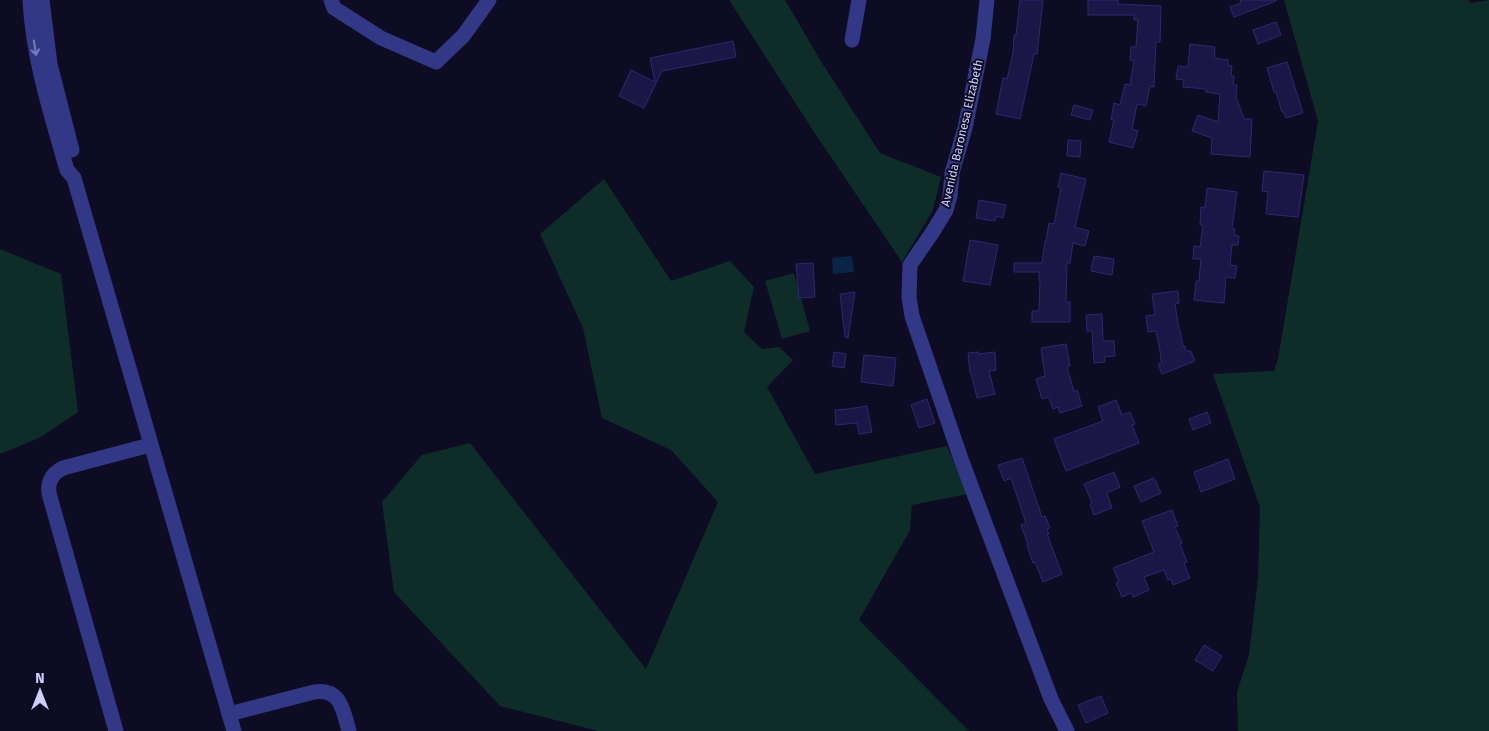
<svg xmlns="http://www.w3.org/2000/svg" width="1489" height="731" font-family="'Fira Sans',sans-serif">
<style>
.green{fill:#0e2d29}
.water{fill:#082546}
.building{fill:#1b1645;stroke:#2e2773}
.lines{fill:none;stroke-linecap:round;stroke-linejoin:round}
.minor{stroke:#333886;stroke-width:15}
.oneway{stroke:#797cbc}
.labels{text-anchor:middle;stroke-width:4;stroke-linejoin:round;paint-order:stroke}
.street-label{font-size:12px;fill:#ceceff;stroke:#0d0c23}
</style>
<rect width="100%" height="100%" fill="#0d0c23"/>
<g class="green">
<polygon points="729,0 785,0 822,63 880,153 941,177 933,210 902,262 814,132"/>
<polygon points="1284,0 1468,0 1471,3 1489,0 1489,731 1238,731 1237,692 1249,655 1258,578 1260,507 1213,374 1274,371 1278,359 1318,121"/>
<polygon points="604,179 671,281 730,261 754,287 744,332 762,349 779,347 793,360 767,387 815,474 947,446 967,494 912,505 910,530 859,620 969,731 598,731 500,706 394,592 382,502 422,455 470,443 646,669 718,502 671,450 602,418 583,328 540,234"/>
<polygon points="0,249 61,274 78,412 39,438 0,454"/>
<polygon points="794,273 810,331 782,339 765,281"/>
</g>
<polygon class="water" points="852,256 854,272 833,274 832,258"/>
<g class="building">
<polygon points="1020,0 1043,0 1037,54 1034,54 1020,119 996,114 1003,78 1007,79 1013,53 1014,35 1016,35"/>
<polygon points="1088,0 1118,0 1118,4 1161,6 1160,42 1156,42 1154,87 1150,86 1146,106 1137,104 1132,129 1138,131 1133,148 1109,142 1114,120 1111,120 1114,103 1120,105 1125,84 1130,85 1134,61 1130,60 1131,47 1136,47 1138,20 1134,20 1134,15 1088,15"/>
<polygon points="1240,0 1276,0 1276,1 1234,17 1230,7 1241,3"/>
<polygon points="1276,22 1281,35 1258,44 1253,30"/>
<polygon points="733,41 736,57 662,71 644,108 619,96 631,70 655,82 650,58"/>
<polygon points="1190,44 1215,47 1214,58 1228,60 1228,65 1232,66 1231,76 1234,76 1233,85 1237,85 1236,97 1244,119 1252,119 1250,157 1211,154 1212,138 1192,131 1198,115 1218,122 1220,94 1206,92 1206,89 1183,87 1184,80 1176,79 1178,66 1188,67"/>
<polygon points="1287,62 1303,113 1286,118 1284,112 1282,112 1276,92 1274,92 1267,68"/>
<polygon points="1074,105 1093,110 1090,120 1071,115"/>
<polygon points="1068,140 1081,141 1080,157 1067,156"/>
<polygon points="1264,171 1304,175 1298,217 1266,214 1268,192 1262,191"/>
<polygon points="1061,173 1086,179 1075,227 1089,231 1085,246 1073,243 1070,263 1067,263 1066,302 1070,302 1070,322 1032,322 1032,311 1039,311 1040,281 1039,281 1039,272 1014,272 1014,263 1042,263 1045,241 1046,241 1049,223 1054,224 1061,188 1058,187"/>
<polygon points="1207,188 1237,192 1232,229 1235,229 1234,235 1239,236 1238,245 1232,245 1230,265 1237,266 1235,278 1226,277 1224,303 1194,300 1196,281 1199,281 1201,259 1193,259 1194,246 1200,247 1203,225 1200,225 1201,207 1205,208"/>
<polygon points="979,200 1006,205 1003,218 996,216 995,221 976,218"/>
<polygon points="970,240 998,245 990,285 963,281"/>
<polygon points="1094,256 1114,259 1112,275 1091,271"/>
<polygon points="813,263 815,297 799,298 796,264"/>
<polygon points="1178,291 1179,303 1175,304 1179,330 1180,330 1183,347 1185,346 1186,351 1191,351 1195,361 1162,374 1158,364 1162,362 1160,356 1161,356 1156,331 1148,332 1146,316 1155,315 1152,294"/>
<polygon points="855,292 848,338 845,337 840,294"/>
<polygon points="1102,314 1103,341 1114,341 1115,356 1104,357 1105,362 1094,363 1092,331 1087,331 1086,315"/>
<polygon points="1066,344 1070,366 1067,367 1074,392 1077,390 1082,406 1060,413 1058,407 1053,409 1049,397 1042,399 1036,379 1045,376 1041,348"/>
<polygon points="834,352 846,354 844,368 832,366"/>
<polygon points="978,352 978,354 995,352 996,370 989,371 995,394 977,398 971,373 970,373 968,353"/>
<polygon points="864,355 896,358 893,386 861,382"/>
<polygon points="927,399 935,423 919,428 911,405"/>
<polygon points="1116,400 1122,415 1130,412 1135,424 1132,425 1139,443 1066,471 1054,439 1103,421 1098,407"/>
<polygon points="867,406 872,432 859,434 857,423 836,425 835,410 848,409"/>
<polygon points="1207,412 1211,423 1193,430 1189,419"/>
<polygon points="1022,458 1042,517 1045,516 1050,528 1047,529 1049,534 1047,534 1062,574 1043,582 1035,562 1033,563 1027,546 1028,545 1021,525 1026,523 1011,478 1004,481 998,465"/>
<polygon points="1228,459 1235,479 1201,492 1194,472"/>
<polygon points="1114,472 1120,487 1107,493 1112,508 1094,515 1090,504 1092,503 1084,484"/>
<polygon points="1154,478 1161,493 1141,502 1134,486"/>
<polygon points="1172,510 1178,526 1175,527 1182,543 1180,544 1187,562 1184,563 1190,578 1173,585 1171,579 1168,580 1164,570 1144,577 1149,590 1133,597 1131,593 1122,597 1116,583 1119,582 1113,568 1154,552 1142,521"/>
<polygon points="1204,645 1222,656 1213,671 1195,660"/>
<polygon points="1101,696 1108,713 1086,723 1078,705"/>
</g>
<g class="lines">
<g class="minor">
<path d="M 30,0 C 33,59 51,114 67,170 L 74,178 L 234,731"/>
<polyline points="42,0 50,64 72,150"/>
<polyline points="331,0 334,8 381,38 436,62 463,36 489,0"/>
<polyline points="987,0 983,39 965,128 952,173 950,196 946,210 932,233 910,265 909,297 912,316 961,459 1051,699 1067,731"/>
<polyline points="852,40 859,0"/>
<path d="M 229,714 L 314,692 C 341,688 343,710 349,731"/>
<path d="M 116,731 L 50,497 C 46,484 51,474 63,468 L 150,445"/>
</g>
</g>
<defs><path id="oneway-shaft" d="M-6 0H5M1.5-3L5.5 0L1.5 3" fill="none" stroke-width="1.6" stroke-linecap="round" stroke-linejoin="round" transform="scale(1.25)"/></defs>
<use class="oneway" href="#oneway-shaft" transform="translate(35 48) rotate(81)"/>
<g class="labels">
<g class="street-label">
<text transform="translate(962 133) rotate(-77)" y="4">Avenida Baronesa Elizabeth</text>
</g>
</g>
<g transform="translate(40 691)" stroke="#0d0c23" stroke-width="4" paint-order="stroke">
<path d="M0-4L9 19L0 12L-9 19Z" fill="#ceceff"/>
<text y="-8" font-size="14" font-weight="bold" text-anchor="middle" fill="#ceceff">N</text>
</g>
</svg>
